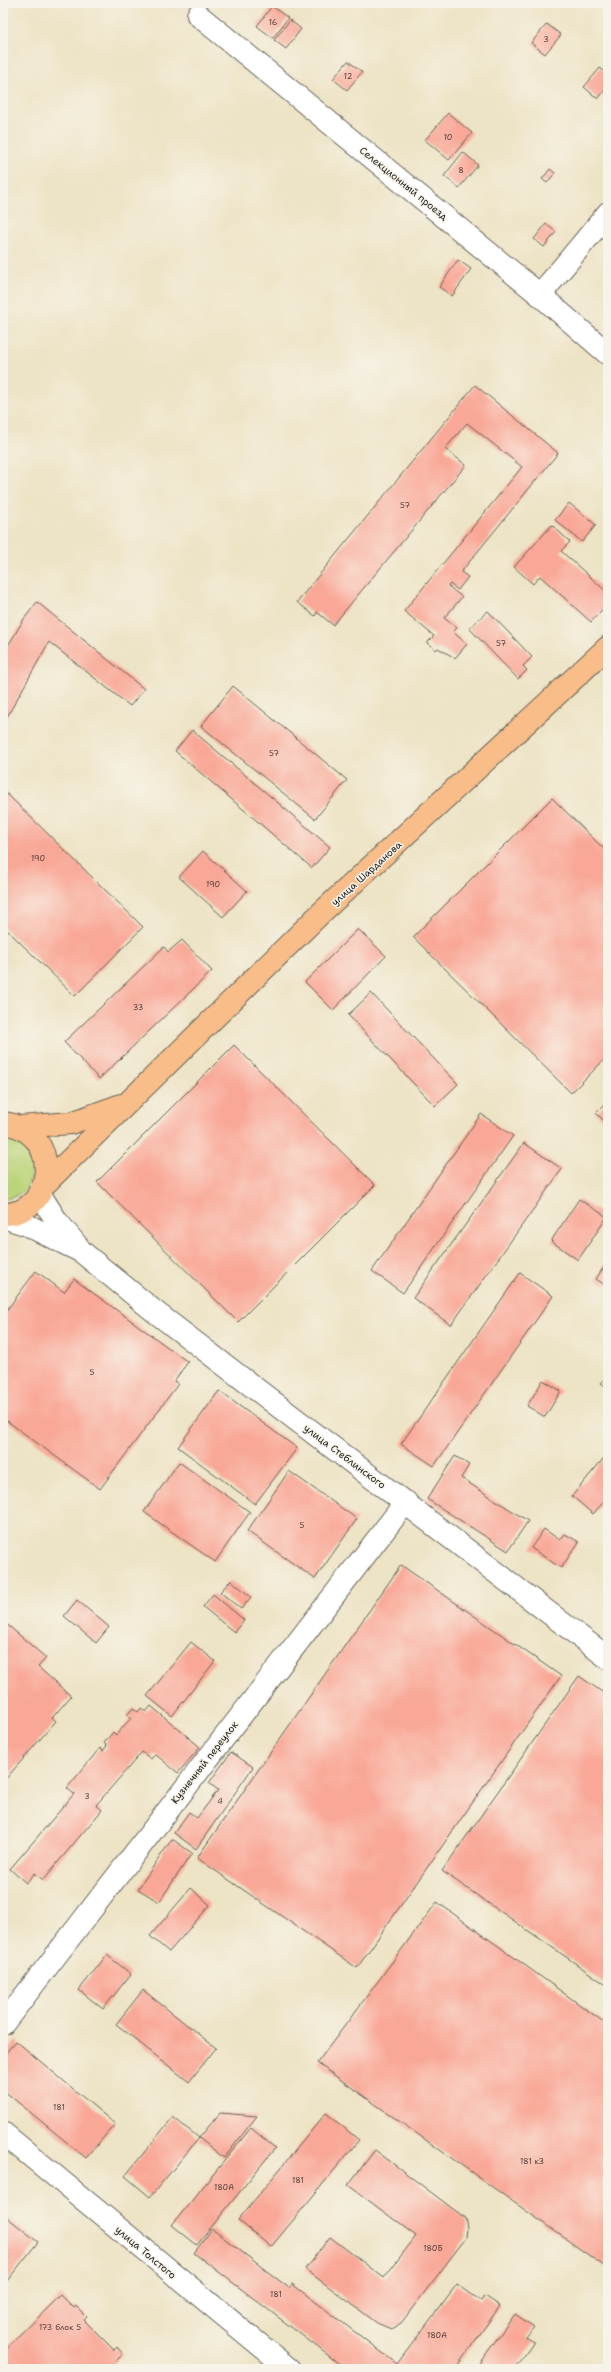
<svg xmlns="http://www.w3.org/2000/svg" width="611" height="2372" font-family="'Shantell Sans',sans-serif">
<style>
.green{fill:#bbd479;stroke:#6c784a}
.building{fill:#f9a897}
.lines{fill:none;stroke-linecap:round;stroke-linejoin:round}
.minor-casing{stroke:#656257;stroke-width:24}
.major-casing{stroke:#656257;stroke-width:24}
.minor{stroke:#fff;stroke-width:22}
.major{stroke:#f8bd89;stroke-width:22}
.labels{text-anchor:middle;stroke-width:3;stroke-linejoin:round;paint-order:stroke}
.number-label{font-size:8px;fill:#533f3b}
.street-label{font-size:10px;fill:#1c1c1c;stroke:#f7f3e8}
</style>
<rect width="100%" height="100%" fill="#f7f3e8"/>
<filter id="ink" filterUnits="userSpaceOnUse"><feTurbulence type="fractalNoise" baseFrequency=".025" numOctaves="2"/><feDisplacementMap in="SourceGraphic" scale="8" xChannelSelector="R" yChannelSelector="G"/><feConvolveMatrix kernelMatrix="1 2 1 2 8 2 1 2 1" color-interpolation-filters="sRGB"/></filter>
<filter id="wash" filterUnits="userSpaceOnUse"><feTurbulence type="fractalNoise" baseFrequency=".012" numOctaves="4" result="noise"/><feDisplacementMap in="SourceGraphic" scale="16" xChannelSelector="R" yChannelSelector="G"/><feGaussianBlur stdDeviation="0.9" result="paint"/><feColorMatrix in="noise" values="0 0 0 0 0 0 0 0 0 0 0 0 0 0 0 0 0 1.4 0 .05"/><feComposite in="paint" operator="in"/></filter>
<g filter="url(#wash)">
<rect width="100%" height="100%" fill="#ede3c5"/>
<path class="green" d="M 3,1137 C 42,1142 42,1197 3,1199 Z"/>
<g id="blocks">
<g class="building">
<polygon points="272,6 288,18 273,38 257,26"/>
<polygon points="290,20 301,29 286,49 274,40"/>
<polygon points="547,24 561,35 545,54 531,43"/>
<polygon points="348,61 362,72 347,90 333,79"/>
<polygon points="600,68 608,74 608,86 598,99 584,87"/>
<polygon points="448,113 472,133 449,160 425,140"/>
<polygon points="463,152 478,165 459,188 444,176"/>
<polygon points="550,169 555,173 547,183 542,179"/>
<polygon points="546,224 556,232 544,247 534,239"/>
<polygon points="458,260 471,269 452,296 439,287"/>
<polygon points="475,385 558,453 461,572 468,577 458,590 450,584 448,586 462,597 444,618 457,628 453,632 467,644 455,658 438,648 436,650 427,643 434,636 404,611 522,467 467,423 445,449 466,465 333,625 317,612 315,616 297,602"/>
<polygon points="569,503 596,525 582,542 555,520"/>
<polygon points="552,525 570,542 561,551 608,593 608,603 591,622 540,576 533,584 514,567"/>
<polygon points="37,602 144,689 130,706 49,642 3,724 3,654 24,619"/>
<polygon points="488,611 532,657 523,666 527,670 518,679 469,628"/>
<polygon points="233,686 347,780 315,819 201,726"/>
<polygon points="192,730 330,847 312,868 175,751"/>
<polygon points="3,790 143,927 75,996 3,926"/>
<polygon points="552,798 608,853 608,1056 571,1093 413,937"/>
<polygon points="203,851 247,891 223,917 179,877"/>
<polygon points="358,929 386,956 333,1010 305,982"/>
<polygon points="182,940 212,971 99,1079 64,1042 164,947 168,952"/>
<polygon points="371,993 458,1084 435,1106 348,1015"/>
<polygon points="234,1045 375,1185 238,1322 97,1182"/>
<polygon points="608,1101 608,1125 596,1113"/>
<polygon points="481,1114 513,1136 403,1293 372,1271"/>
<polygon points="524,1143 562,1169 451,1325 413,1298"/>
<polygon points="579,1199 607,1217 578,1260 551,1241"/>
<polygon points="607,1262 608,1262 608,1287 596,1279"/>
<polygon points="36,1271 64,1292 74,1279 188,1362 174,1381 178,1384 100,1489 3,1418 3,1315"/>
<polygon points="520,1273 553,1296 434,1466 401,1444"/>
<polygon points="608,1375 608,1388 601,1383"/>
<polygon points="543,1380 561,1391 545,1417 527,1406"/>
<polygon points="219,1391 297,1448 255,1504 178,1447"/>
<polygon points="608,1453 608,1497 593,1514 572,1496"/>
<polygon points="455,1456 469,1465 461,1478 528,1521 508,1551 427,1499"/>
<polygon points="179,1462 250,1512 215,1562 144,1512"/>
<polygon points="289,1471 357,1519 315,1579 247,1531"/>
<polygon points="544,1529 560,1540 565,1534 579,1542 561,1568 531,1548"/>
<polygon points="401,1565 561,1676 357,1968 197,1858"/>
<polygon points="231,1580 251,1597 241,1609 220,1592"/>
<polygon points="213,1594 244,1620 234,1632 203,1607"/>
<polygon points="77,1600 109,1627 96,1643 64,1616"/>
<polygon points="3,1621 46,1658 38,1667 71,1696 52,1718 56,1721 3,1782"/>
<polygon points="191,1642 215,1661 172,1716 147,1696"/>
<polygon points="579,1676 608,1696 608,1986 442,1871"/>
<polygon points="151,1706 200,1747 178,1773 155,1754 151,1759 142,1752 96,1805 102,1810 43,1880 35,1873 26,1883 10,1869 74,1794 67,1788 100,1748 103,1751 107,1746 104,1743 113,1732 116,1735 131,1718 127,1715 133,1708 138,1712 141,1708 146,1712"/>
<polygon points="231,1752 253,1767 196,1849 174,1833 189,1812 197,1818 218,1790 209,1783"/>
<polygon points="172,1839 192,1853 159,1902 138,1889"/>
<polygon points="191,1888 210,1905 169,1952 150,1936"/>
<polygon points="437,1902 608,2025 608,2260 604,2266 317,2063"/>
<polygon points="107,1955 131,1974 103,2009 79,1990"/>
<polygon points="143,1990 216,2048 189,2082 116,2024"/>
<polygon points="16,2041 115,2124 86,2158 3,2090 3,2056"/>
<polygon points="220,2113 257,2116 224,2158 199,2138 150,2197 125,2176 173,2117 199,2138"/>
<polygon points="326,2113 359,2140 271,2247 238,2220"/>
<polygon points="251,2128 275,2148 197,2245 172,2225"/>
<polygon points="375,2150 465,2218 467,2228 466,2238 401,2323 391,2329 377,2323 305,2269 330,2237 384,2278 416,2236 348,2185"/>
<polygon points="3,2214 38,2242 3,2286"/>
<polygon points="212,2229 289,2288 292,2284 397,2364 457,2284 481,2301 485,2296 500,2306 455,2369 346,2369 194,2253"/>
<polygon points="61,2295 74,2308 76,2306 87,2317 84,2320 114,2350 117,2347 123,2354 108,2369 3,2369 3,2352"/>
<polygon points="515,2314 534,2327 526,2337 534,2342 515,2369 475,2369"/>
</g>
</g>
</g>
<g filter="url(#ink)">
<use href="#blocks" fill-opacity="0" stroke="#656257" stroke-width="1"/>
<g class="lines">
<defs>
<g id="minor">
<polyline points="198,15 540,295 608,354"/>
<polyline points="540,295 608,213"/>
<polyline points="39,1193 56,1220 79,1248"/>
<polyline points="3,1217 25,1224 82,1252 154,1311 608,1658"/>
<polyline points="3,2024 406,1502"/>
<polyline points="3,2133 289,2369"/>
</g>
<g id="major">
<path d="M 3,1123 C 64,1130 56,1215 3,1214"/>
<polyline points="20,1127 71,1123 121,1105"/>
<polyline points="44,1185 321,913 608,647"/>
</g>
</defs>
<use href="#minor" class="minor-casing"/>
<use href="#major" class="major-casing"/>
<use href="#minor" class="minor"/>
<use href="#major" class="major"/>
</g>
</g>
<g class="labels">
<g class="number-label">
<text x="273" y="25">16</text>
<text x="546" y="42">3</text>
<text x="348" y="79">12</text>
<text x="448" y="140">10</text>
<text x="461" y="173">8</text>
<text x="405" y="508">57</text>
<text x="501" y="646">57</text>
<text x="274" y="756">57</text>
<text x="38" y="861">190</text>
<text x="213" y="887">190</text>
<text x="138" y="1010">33</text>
<text x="92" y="1375">5</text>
<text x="302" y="1528">5</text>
<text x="87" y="1799">3</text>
<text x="220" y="1804">4</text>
<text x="59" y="2110">181</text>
<text x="532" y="2164">181 к3</text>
<text x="298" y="2183">181</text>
<text x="224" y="2190">180А</text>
<text x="433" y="2251">180Б</text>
<text x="276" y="2297">181</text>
<text x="60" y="2330">173 блок 5</text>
<text x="437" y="2338">180А</text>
</g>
<g class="street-label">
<text transform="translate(404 183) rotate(39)" y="4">Селекционный проезд</text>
<text transform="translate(366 873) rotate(-42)" y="4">улица Шарданова</text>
<text transform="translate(345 1456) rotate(37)" y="4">улица Стеблинского</text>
<text transform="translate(204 1762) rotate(-52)" y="4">Кузнечный переулок</text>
<text transform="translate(146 2252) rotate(40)" y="4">улица Толстого</text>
</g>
</g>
<rect width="611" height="2372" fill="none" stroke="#f7f3e8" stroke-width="16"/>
</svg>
